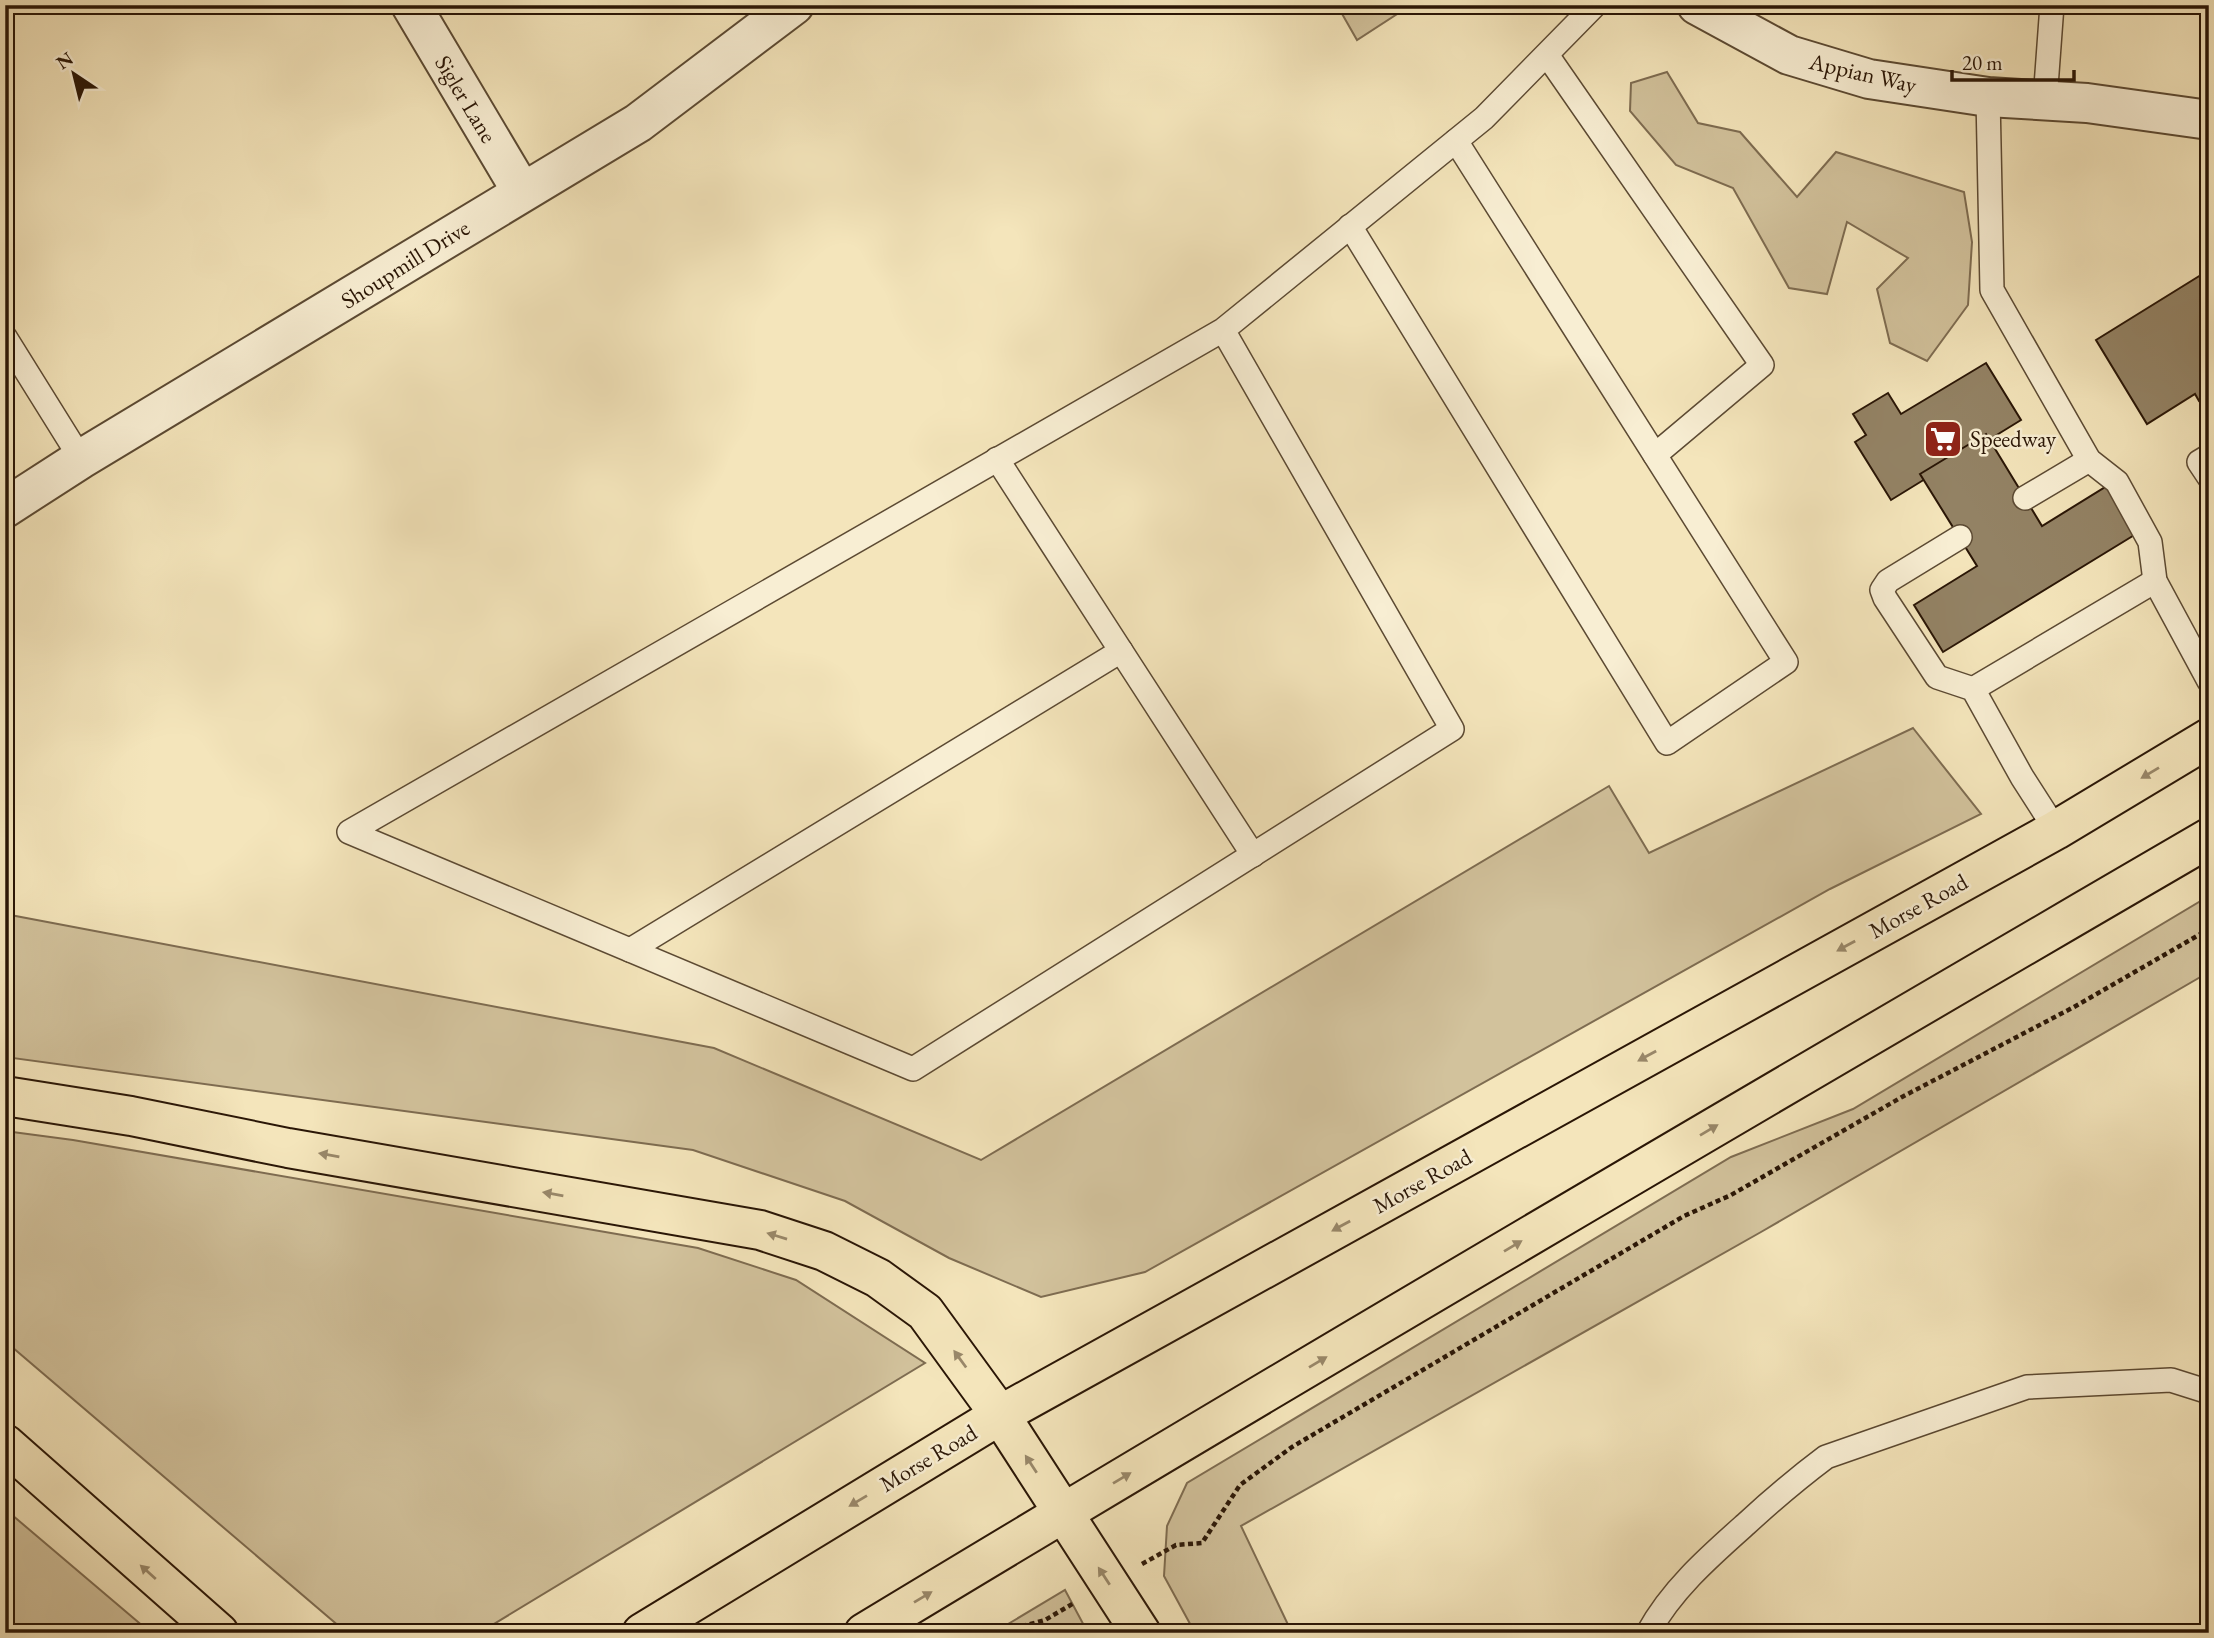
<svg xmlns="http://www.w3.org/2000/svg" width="2214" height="1638" font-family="'EB Garamond',serif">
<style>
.green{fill:#d2c29c;stroke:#7e6c51;stroke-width:2}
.building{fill:#938264;stroke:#2a1606;stroke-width:2}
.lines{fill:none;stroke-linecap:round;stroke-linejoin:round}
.service-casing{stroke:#5c4a33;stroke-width:26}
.minor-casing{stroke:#5c4a33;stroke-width:42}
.primary-casing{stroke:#2a1606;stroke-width:42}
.motorway-casing{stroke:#2a1606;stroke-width:42}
.path{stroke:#2a1606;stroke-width:4.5;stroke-dasharray:5 3.5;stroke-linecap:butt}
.service{stroke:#f8eed3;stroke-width:23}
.minor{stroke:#f8eed3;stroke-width:38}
.primary{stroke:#f4e5bb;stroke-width:38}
.motorway{stroke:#f4e5bb;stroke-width:38}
.oneway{fill:#99886a}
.labels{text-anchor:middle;stroke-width:5;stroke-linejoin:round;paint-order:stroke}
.street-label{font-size:23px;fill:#2a1606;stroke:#f8eed3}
.poi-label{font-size:23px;fill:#2a1606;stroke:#f8eed3;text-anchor:start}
</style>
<rect width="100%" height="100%" fill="#f4e5bb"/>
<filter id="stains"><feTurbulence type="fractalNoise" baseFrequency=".00286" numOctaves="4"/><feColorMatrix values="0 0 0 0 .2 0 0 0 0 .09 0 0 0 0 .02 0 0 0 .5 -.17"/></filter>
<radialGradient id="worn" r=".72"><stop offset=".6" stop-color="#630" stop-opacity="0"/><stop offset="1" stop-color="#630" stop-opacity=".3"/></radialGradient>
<g class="green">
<polygon points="1337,5 1411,5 1357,40"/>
<polygon points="1667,72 1698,123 1740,132 1797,197 1836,152 1964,192 1972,242 1968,305 1927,361 1890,343 1877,289 1908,258 1847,222 1827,294 1789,288 1733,188 1676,165 1630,111 1631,83"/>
<polygon points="1913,728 1981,814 1830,889 1145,1272 1041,1297 949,1258 845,1201 693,1150 5,1057 5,914 714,1048 981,1160 1609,786 1649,853"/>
<polygon points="2209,896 2209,972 1761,1232 1241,1526 1292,1633 1195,1633 1164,1576 1167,1526 1187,1483 1731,1157 1853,1109"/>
<polygon points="5,1131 73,1140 698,1248 796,1280 925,1363 479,1633 347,1633 5,1341"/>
<polygon points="5,1509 151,1633 5,1633"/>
<polygon points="1065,1590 1088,1633 993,1633"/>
</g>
<g class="building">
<polygon points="2209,270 2209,396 2199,401 2195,394 2147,424 2096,340"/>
<polygon points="1986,363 2021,420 1891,500 1855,442 1866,435 1853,414 1888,393 1901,414"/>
<polygon points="1986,434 2042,526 2107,486 2136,534 1943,652 1914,605 1977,566 1920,474"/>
</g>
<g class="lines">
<defs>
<g id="service">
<polyline points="1547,55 1762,365 1655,455"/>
<polyline points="1988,97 1992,290 2089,460 2117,482 2150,542 2155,581 2209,681"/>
<polyline points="2045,100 2052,5"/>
<polyline points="1350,226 1667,743 1786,662 1456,141"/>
<polyline points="1223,330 1452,729 913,1069 349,832 1223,330 1484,118 1595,5"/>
<polyline points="5,337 81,459"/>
<polyline points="2209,456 2199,462 2209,477"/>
<polyline points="997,459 1121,651"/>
<polyline points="2025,498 2089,460"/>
<polyline points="1960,537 1888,581 1882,590 1885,598 1937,677 1973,689 2022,777 2056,830"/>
<polyline points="1973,689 2155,581"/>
<polyline points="630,950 1121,651 1253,855"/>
<path d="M 1648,1633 C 1671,1590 1710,1556 1746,1524 C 1772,1500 1798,1478 1826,1457 L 2027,1387 L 2171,1380 L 2209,1392"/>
</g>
<g id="minor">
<polyline points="411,5 522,192"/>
<polyline points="1697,5 1789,55 1869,79 1988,97 2087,103 2209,120"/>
<polyline points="5,508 81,459 638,123 794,5"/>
</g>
<g id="primary">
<polyline points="642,1633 1000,1415 2056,830 2209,738"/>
<path d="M 864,1633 C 1310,1363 1759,1100 2209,838"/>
</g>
<g id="motorway">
<polyline points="5,1096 131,1116 288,1148 760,1230 824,1251 878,1278 925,1312 1000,1415 1141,1633"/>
<polyline points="5,1444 219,1633"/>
</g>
</defs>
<use href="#service" class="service-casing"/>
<use href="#minor" class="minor-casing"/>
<use href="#primary" class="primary-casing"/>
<use href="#motorway" class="motorway-casing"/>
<g class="path">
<polyline points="1142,1564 1176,1545 1202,1543 1240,1485 1292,1447 1684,1216 1731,1195 1902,1097 2074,1007 2209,929"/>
<polyline points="997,1633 1045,1620 1074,1603"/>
</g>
<use href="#service" class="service"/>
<use href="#minor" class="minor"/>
<use href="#primary" class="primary"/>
<use href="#motorway" class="motorway"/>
</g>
<defs><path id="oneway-solid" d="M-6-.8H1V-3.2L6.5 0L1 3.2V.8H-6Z" transform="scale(1.75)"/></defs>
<g class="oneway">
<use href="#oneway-solid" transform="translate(2150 773) rotate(149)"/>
<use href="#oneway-solid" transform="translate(1846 946) rotate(151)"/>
<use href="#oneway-solid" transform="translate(1647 1056) rotate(151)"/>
<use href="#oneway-solid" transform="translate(1709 1130) rotate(-31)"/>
<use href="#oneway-solid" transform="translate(329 1155) rotate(-170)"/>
<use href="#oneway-solid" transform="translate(553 1194) rotate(-170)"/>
<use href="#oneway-solid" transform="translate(1341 1226) rotate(151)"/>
<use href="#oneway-solid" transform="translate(777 1236) rotate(-163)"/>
<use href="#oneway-solid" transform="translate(1513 1246) rotate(-31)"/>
<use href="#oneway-solid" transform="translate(960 1359) rotate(-126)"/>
<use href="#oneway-solid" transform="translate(1318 1362) rotate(-31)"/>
<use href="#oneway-solid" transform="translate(1031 1464) rotate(-123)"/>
<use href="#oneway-solid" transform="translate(1122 1478) rotate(-31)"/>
<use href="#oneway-solid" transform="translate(858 1501) rotate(149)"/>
<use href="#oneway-solid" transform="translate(148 1572) rotate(-138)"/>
<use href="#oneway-solid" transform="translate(1104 1576) rotate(-123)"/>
<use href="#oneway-solid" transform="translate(923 1597) rotate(-31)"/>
</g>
<defs>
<symbol id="supermarket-square" viewBox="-11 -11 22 22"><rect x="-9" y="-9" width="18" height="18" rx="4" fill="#8f2418" stroke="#f8eed3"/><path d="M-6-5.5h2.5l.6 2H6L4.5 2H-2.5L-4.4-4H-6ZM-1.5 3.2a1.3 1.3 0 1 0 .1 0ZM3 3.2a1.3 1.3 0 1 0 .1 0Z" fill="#fff"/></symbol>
</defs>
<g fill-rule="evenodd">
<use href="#supermarket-square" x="1921" y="417" width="44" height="44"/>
</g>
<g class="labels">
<g class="street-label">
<text transform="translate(1863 73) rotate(13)" y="8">Appian Way</text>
<text transform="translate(466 99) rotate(59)" y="8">Sigler Lane</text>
<text transform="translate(405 264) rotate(-32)" y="8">Shoupmill Drive</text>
<text transform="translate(1918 906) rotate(-29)" y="8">Morse Road</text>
<text transform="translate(1422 1181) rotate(-29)" y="8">Morse Road</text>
<text transform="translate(928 1458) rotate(-31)" y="8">Morse Road</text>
</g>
<g class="poi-label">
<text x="1970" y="447">Speedway</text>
</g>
</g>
<rect width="2214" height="1638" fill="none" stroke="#f4e5bb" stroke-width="28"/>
<rect x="7" y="7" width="2200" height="1624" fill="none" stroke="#2a1606" stroke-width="3.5"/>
<rect x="14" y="14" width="2186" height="1610" fill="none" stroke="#2a1606" stroke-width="2"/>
<g transform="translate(74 74) rotate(325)" stroke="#f8eed3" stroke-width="5" paint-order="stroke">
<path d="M0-5L12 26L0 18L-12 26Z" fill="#2a1606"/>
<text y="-10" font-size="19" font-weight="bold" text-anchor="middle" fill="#2a1606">N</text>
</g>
<path d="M1952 70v10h122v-10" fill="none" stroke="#2a1606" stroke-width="3.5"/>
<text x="1962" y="70" font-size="21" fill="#2a1606" stroke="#f8eed3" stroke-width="5" paint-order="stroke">20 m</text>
<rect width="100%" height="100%" filter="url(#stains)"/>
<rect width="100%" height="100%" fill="url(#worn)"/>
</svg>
